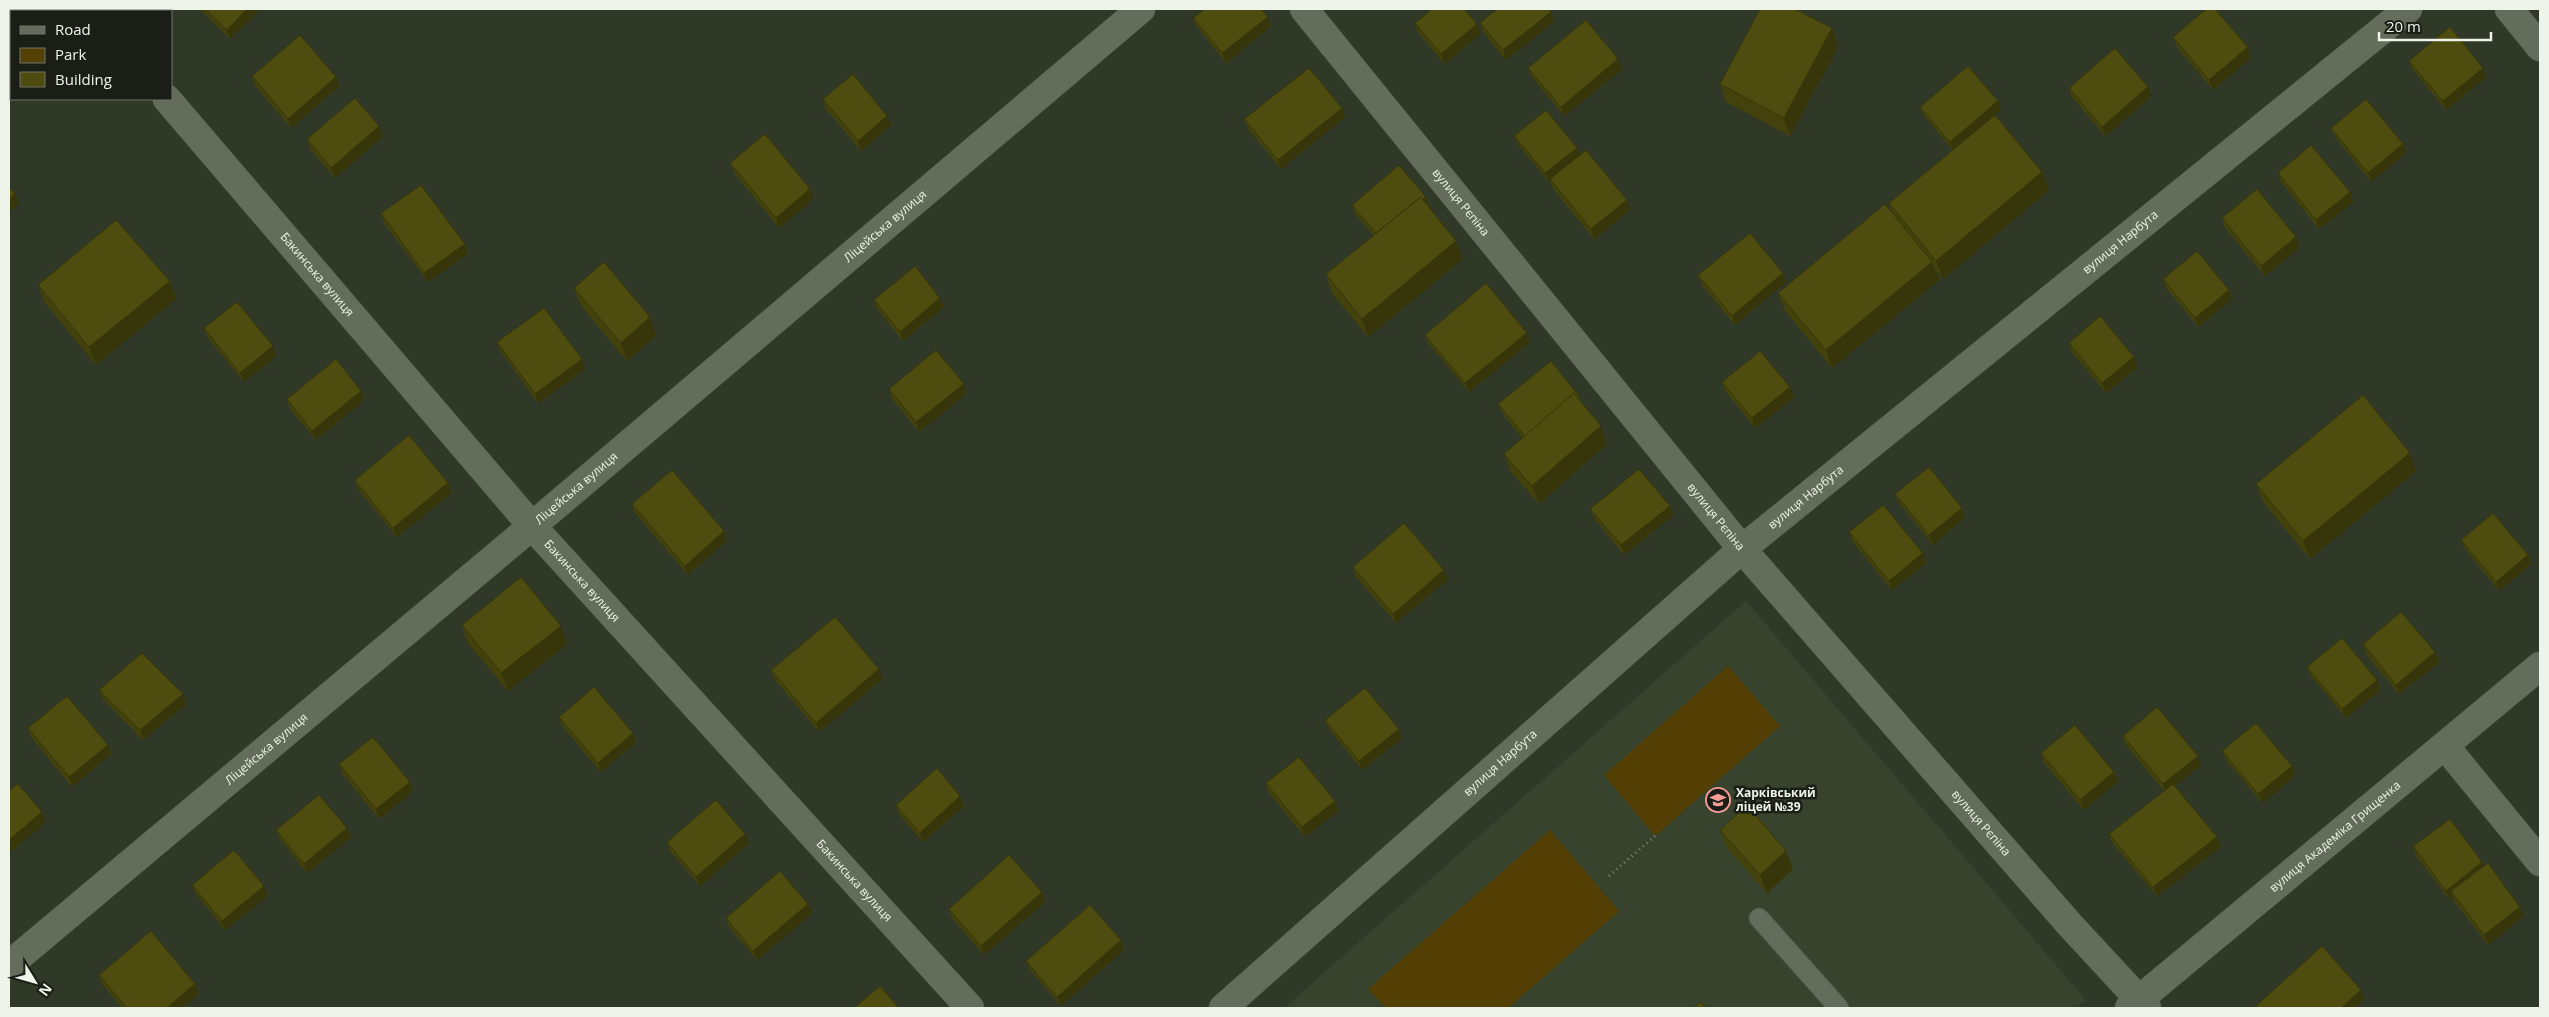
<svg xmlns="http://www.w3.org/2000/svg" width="2549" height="1017" font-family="'Open Sans',sans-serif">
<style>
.built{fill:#38432d}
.green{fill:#544004}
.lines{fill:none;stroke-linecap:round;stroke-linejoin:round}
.service-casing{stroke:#505648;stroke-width:21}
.minor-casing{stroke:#505648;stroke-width:29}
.path{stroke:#7e8577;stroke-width:3;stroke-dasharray:1 4;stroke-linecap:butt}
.service{stroke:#646d5b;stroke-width:19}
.minor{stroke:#646d5b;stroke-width:28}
.wall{fill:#43420d}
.shaded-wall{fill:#37360a}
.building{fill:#4e4d0f;stroke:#37360a}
.labels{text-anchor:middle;stroke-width:5;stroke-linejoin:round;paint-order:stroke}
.street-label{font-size:12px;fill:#eef4e9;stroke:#1a1e17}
.poi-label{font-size:12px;font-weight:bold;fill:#eef4e9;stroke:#1a1e17;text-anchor:start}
</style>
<rect width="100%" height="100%" fill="#303828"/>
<polygon class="built" points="1746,601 2086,1000 2076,1008 1284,1008"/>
<g class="green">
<polygon points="1728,666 1780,726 1655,836 1604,775"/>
<polygon points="1550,830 1619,911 1508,1008 1386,1008 1368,989"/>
</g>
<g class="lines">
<defs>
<polyline id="service" points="1759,918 1839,1008"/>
<g id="minor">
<polyline points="91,9 93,11"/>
<path id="s1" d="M 1304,9 L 1742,549 L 2070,925 L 2147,1008"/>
<polyline points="2509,9 2540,47"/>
<path id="s2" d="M 167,99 L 532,526 L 970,1008"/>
<polyline points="2445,746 2540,862"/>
<path id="s3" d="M 9,965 L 532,526 L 1141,9"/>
<path id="s4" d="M 1223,1008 L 1742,549 L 2408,9"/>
<path id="s5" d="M 2129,1008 L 2540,666"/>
</g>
</defs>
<use href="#service" class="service-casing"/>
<use href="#minor" class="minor-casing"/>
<polyline class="path" points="1609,876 1655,836"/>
<use href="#service" class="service"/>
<use href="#minor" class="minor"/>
</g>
<g class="wall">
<polygon points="200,9 260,9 230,39"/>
<polygon points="1193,18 1271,26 1226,63 1197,27"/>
<polygon points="1554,21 1506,60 1483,32 1480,23"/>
<polygon points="1415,23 1477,24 1480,34 1444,64 1418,32"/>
<polygon points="2173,37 2248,47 2251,57 2213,90 2177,47"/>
<polygon points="1838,47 1790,136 1726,102 1720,84"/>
<polygon points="2409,61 2486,77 2446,110 2413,70"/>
<polygon points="1528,68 1622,69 1564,116 1532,77"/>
<polygon points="252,76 336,77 339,86 291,128 255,85"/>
<polygon points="2069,88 2152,96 2105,136 2072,97"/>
<polygon points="823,99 887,116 891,125 861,151 826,109"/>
<polygon points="1998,101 2001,110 1995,115 2042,172 2049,190 1943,279 1935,269 1939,280 1832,368 1785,311 1778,293 1892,214 1889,203 1953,150 1924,116 1920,107"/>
<polygon points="1342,108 1345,117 1281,169 1248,129 1244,119"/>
<polygon points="379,126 383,136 335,178 310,149 307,139"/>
<polygon points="2331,128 2406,153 2371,182 2335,137"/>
<polygon points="1514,136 1577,148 1580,155 1631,209 1594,239 1553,189 1550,181 1549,182 1518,145"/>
<polygon points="730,163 810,189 814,198 779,228 734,173"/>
<polygon points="2278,173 2350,192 2353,202 2319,229 2281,182"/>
<polygon points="1426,197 1429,206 1429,207 1463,259 1368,337 1332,293 1326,274 1374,236 1355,214 1352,205"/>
<polygon points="381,213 468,254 428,282 384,223"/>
<polygon points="2222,218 2300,247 2265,276 2225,228"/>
<polygon points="1698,275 1786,282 1735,325 1702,285"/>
<polygon points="2163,279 2229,290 2232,299 2198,327 2167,289"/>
<polygon points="170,281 176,299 96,365 45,303 38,285"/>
<polygon points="574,288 650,317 656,335 627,361 581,306"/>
<polygon points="940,298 944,307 903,341 877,309 874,300"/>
<polygon points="204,328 273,346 276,356 244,382 208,338"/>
<polygon points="1425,335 1530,342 1469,392 1429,344"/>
<polygon points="497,342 585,369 538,403 501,352"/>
<polygon points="2069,343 2138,367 2106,393 2072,352"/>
<polygon points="1722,382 1794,397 1755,428 1725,391"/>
<polygon points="889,389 967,393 919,432 892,399"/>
<polygon points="361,391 364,400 316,440 290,409 287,399"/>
<polygon points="1579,396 1582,403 1601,426 1607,444 1539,504 1511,472 1504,454 1522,438 1502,413 1498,404"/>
<polygon points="2416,471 2310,559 2263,502 2256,484"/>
<polygon points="355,480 448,483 451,493 397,537 358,489"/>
<polygon points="1895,494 1962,508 1965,517 1933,545 1899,503"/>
<polygon points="632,504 724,531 727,540 688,575 635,513"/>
<polygon points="1670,506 1673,515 1624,555 1594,518 1590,509"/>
<polygon points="1849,532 1926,563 1892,590 1853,542"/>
<polygon points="2461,540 2528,555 2531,564 2499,591 2465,549"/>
<polygon points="1353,567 1448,579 1396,623 1356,577"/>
<polygon points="462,625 561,626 567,644 508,691 468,643"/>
<polygon points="2363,644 2435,652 2439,662 2399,694 2366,654"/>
<polygon points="2307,667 2380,690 2346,718 2311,676"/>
<polygon points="771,670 883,678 819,732 775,680"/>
<polygon points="99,690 186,704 143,740 103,699"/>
<polygon points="559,717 633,733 636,742 601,772 562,726"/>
<polygon points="1325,720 1402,738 1362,770 1329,729"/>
<polygon points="28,728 108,745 111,754 72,787 31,737"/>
<polygon points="2123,736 2198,756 2201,765 2175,786 2217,837 2221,847 2157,896 2113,844 2109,834 2164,791 2126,745"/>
<polygon points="2222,751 2292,766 2295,776 2262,803 2226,760"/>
<polygon points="2041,753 2114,772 2118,781 2084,810 2044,763"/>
<polygon points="339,764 410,782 413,791 379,819 342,773"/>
<polygon points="1266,783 1339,810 1305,837 1269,793"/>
<polygon points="896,805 964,806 923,842 899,814"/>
<polygon points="276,830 351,837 307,873 280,839"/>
<polygon points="1720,830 1793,869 1767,893 1727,848"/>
<polygon points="667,842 749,843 700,886 670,851"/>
<polygon points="2413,846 2482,862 2484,866 2520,907 2524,916 2488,945 2454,901 2453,897 2450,900 2416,856"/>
<polygon points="192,885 267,896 225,930 196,894"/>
<polygon points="1042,892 1045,902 984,955 952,918 949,909"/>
<polygon points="812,913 757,960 729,927 726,918"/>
<polygon points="1121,940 1124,950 1061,1006 1030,970 1026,961"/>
<polygon points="99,975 199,994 181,1008 122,1008 102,984"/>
</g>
<g class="shaded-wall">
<polygon points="247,9 260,9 230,39 227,30"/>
<polygon points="1551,12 1554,21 1506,60 1503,50"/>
<polygon points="1268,17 1271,26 1226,63 1222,53"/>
<polygon points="1477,24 1480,34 1444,64 1441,54"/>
<polygon points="1832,28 1838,47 1790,136 1784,118"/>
<polygon points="2248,47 2251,57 2213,90 2209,80"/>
<polygon points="1618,59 1622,69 1564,116 1561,107"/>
<polygon points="2483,68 2486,77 2446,110 2443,101"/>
<polygon points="336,77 339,86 291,128 288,119"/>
<polygon points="2148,87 2152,96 2105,136 2102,127"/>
<polygon points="1998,101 2001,110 1954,151 1950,142"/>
<polygon points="1342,108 1345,117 1281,169 1278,160"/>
<polygon points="887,116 891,125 861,151 858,141"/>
<polygon points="379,126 383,136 335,178 331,168"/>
<polygon points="2403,144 2406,153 2371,182 2368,173"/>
<polygon points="1577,148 1580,157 1549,182 1545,173"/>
<polygon points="2042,172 2049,190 1943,279 1936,261"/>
<polygon points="810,189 814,198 779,228 776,218"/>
<polygon points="2350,192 2353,202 2319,229 2316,220"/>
<polygon points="15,194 19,204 9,212 9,200"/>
<polygon points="1426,197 1429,206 1382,246 1379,236"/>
<polygon points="1627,200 1631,209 1594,239 1591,229"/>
<polygon points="2296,237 2300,247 2265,276 2261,266"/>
<polygon points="1456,241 1463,259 1368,337 1362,319"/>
<polygon points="465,244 468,254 428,282 424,273"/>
<polygon points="1932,262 1939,280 1832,368 1826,350"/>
<polygon points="1783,273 1786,282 1735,325 1732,316"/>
<polygon points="170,281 176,299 96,365 89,347"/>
<polygon points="2229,290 2232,299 2198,327 2195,318"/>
<polygon points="940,298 944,307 903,341 900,332"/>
<polygon points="650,317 656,335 627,361 621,343"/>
<polygon points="1527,333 1530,342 1469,392 1465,383"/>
<polygon points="273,346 276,356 244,382 240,373"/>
<polygon points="2134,357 2138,367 2106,393 2102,383"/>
<polygon points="582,359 585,369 538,403 535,394"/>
<polygon points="964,384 967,393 919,432 916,422"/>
<polygon points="1790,387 1794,397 1755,428 1752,418"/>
<polygon points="361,391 364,400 316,440 312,431"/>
<polygon points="1601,426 1607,444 1539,504 1532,486"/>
<polygon points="2410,453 2416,471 2310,559 2303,541"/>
<polygon points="448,483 451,493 397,537 393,528"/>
<polygon points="1670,506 1673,515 1624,555 1621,545"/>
<polygon points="1962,508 1965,517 1933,545 1929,535"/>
<polygon points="724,531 727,540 688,575 685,566"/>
<polygon points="1923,553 1926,563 1892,590 1889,581"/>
<polygon points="2528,555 2531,564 2499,591 2496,582"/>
<polygon points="1444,570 1448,579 1396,623 1393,614"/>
<polygon points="561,626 567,644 508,691 501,673"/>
<polygon points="2435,652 2439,662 2399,694 2396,685"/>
<polygon points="879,669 883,678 819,732 816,723"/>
<polygon points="2377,680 2380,690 2346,718 2342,709"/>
<polygon points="183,694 186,704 143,740 140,730"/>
<polygon points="1399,729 1402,738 1362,770 1359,761"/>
<polygon points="633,733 636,742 601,772 598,763"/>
<polygon points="108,745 111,754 72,787 69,777"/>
<polygon points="2198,756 2201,765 2166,793 2163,784"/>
<polygon points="2292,766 2295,776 2262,803 2258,794"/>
<polygon points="2114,772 2118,781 2084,810 2080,800"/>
<polygon points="410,782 413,791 379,819 376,809"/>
<polygon points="960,796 964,806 923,842 920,833"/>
<polygon points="1335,801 1339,810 1305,837 1302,827"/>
<polygon points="42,812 46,822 9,853 9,840"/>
<polygon points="347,828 351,837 307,873 304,864"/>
<polygon points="745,834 749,843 700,886 696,877"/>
<polygon points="2217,837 2221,847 2157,896 2153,887"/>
<polygon points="1786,851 1793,869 1767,893 1760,875"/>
<polygon points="2482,862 2486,872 2451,891 2453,897 2450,900 2446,891"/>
<polygon points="264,886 267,896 225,930 222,921"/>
<polygon points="1042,892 1045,902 984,955 981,946"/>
<polygon points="808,904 812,913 757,960 753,951"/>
<polygon points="2520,907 2524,916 2488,945 2484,935"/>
<polygon points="1121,940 1124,950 1061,1006 1057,997"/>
<polygon points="195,984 199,994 181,1008 167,1008"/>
<polygon points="2361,990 2365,999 2354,1008 2341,1008"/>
</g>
<g class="building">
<polygon points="206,9 247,9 227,30"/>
<polygon points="1205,9 1261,9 1268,17 1222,53 1193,18"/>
<polygon points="1432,9 1464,9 1477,24 1441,54 1415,23"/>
<polygon points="1497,9 1548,9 1551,12 1503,50 1480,23"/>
<polygon points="1760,9 1795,9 1832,28 1784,118 1720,84"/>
<polygon points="2206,9 2215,9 2248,47 2209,80 2173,37"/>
<polygon points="1586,20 1618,59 1561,107 1528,68"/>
<polygon points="2450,27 2483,68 2443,101 2409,61"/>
<polygon points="300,35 336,77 288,119 252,76"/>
<polygon points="2115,48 2148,87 2102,127 2069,88"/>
<polygon points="1968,66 1998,101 1950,142 1920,107"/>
<polygon points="1309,68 1342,108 1278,160 1244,119"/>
<polygon points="853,74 887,116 858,141 823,99"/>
<polygon points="355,98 379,126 331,168 307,139"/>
<polygon points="2366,99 2403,144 2368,173 2331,128"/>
<polygon points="1546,110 1577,148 1545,173 1514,136"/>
<polygon points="1995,115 2042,172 1936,261 1889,203"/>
<polygon points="765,134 810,189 776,218 730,163"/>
<polygon points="2311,145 2350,192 2316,220 2278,173"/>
<polygon points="1586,150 1627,200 1591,229 1550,179"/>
<polygon points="1399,165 1426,197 1423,199 1421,197 1376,233 1352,205"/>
<polygon points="421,185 465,244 424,273 381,213"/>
<polygon points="9,187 15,194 9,200"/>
<polygon points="2257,189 2296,237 2261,266 2222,218"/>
<polygon points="1421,197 1456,241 1362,319 1326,274"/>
<polygon points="1885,204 1932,262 1826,350 1778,293"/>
<polygon points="116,220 170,281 89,347 38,285"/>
<polygon points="1750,233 1783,273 1732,316 1698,275"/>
<polygon points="2197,251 2229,290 2195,318 2163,279"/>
<polygon points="604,262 650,317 621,343 574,288"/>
<polygon points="915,266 940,298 900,332 874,300"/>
<polygon points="1486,283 1527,333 1465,383 1425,335"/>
<polygon points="237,302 273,346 240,373 204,328"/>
<polygon points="544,308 582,359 535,394 497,342"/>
<polygon points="2100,316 2134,357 2102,383 2069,343"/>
<polygon points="936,350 964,384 916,422 889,389"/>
<polygon points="1760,351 1790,387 1752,418 1722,382"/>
<polygon points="336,359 361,391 312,431 287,399"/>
<polygon points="1551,361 1579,396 1577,398 1574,393 1525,436 1498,404"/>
<polygon points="1574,393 1601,426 1532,486 1504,454"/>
<polygon points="2363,395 2410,453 2303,541 2256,484"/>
<polygon points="409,435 448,483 393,528 355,480"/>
<polygon points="1929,467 1962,508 1929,535 1895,494"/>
<polygon points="1639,469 1670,506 1621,545 1590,509"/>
<polygon points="672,470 724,531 685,566 632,504"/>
<polygon points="1883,505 1923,553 1889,581 1849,532"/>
<polygon points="2493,513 2528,555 2496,582 2461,540"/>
<polygon points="1404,523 1444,570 1393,614 1353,567"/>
<polygon points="521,577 561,626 501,673 462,625"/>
<polygon points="2401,612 2435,652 2396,685 2363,644"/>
<polygon points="835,617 879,669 816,723 771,670"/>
<polygon points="2342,638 2377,680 2342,709 2307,667"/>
<polygon points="142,653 183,694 140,730 99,690"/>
<polygon points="594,687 633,733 598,763 559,717"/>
<polygon points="1365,688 1399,729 1359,761 1325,720"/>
<polygon points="67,696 108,745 69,777 28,728"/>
<polygon points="2157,707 2198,756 2163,784 2123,736"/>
<polygon points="2256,723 2292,766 2258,794 2222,751"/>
<polygon points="2075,725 2114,772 2080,800 2041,753"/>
<polygon points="373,737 410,782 376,809 339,764"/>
<polygon points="1299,757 1335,801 1302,827 1266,783"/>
<polygon points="937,768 960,796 920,833 896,805"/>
<polygon points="18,784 42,812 9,840 9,791"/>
<polygon points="2173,784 2217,837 2153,887 2109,834"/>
<polygon points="319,795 347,828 304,864 276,830"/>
<polygon points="716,800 745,834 696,877 667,842"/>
<polygon points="1747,805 1786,851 1760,875 1720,830"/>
<polygon points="2450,819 2482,862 2446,891 2413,846"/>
<polygon points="234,850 264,886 222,921 192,885"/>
<polygon points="1009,855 1042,892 981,946 949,909"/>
<polygon points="2488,863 2520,907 2484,935 2451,891"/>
<polygon points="780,871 808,904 753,951 726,918"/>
<polygon points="1090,905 1121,940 1057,997 1026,961"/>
<polygon points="151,931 195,984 167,1008 127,1008 99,975"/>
<polygon points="2322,946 2361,990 2341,1008 2258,1008 2256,1006"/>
<polygon points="880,986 899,1008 854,1008"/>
<polygon points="1701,1002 1706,1008 1693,1008"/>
</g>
<defs>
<symbol id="school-ring" viewBox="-11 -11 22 22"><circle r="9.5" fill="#1a1e17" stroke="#f59c95" stroke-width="1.5"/><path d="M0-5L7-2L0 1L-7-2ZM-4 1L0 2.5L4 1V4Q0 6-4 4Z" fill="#f59c95"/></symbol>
</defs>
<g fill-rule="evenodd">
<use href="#school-ring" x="1704" y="786" width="28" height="28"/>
</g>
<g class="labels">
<g class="street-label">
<text dy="4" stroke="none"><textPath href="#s1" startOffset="249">вулиця Рєпіна</textPath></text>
<text dy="4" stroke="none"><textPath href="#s3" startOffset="1146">Ліцейська вулиця</textPath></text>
<text dy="4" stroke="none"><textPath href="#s4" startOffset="1180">вулиця Нарбута</textPath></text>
<text dy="4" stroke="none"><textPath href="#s2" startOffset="231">Бакинська вулиця</textPath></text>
<text dy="4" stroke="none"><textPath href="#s3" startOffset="741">Ліцейська вулиця</textPath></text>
<text dy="4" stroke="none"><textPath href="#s4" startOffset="775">вулиця Нарбута</textPath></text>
<text dy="4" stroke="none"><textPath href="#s1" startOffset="654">вулиця Рєпіна</textPath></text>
<text dy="4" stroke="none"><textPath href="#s2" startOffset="636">Бакинська вулиця</textPath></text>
<text dy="4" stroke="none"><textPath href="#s3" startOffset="336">Ліцейська вулиця</textPath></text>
<text dy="4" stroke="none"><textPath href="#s4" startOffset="370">вулиця Нарбута</textPath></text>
<text dy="4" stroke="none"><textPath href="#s1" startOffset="1059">вулиця Рєпіна</textPath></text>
<text dy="4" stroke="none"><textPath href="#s5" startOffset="268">вулиця Академіка Грищенка</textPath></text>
<text dy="4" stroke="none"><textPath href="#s2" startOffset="1041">Бакинська вулиця</textPath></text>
</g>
<g class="poi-label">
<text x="1736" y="797">Харківський<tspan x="1736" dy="14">ліцей №39</tspan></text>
</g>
</g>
<rect width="2549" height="1017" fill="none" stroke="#eef4e9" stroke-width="20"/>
<rect x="10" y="10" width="162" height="90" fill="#1a1e17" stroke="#6f746b"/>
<rect x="20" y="26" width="25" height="8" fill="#646d5b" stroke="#6f746b"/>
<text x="55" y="35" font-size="15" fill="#eef4e9">Road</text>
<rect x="20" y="48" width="25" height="15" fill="#544004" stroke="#6f746b"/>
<text x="55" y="60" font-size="15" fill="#eef4e9">Park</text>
<rect x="20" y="72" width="25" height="15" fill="#4e4d0f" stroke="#6f746b"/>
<text x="55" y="85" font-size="15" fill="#eef4e9">Building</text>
<g transform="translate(35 982) rotate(127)" stroke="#1a1e17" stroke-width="4" paint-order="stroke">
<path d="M0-4L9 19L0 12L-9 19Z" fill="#eef4e9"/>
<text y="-8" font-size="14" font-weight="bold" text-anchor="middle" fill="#eef4e9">N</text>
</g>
<path d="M2379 32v8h112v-8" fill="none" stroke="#eef4e9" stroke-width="2.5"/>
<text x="2386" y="32" font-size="15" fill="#eef4e9" stroke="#1a1e17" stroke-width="4" paint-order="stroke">20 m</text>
</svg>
